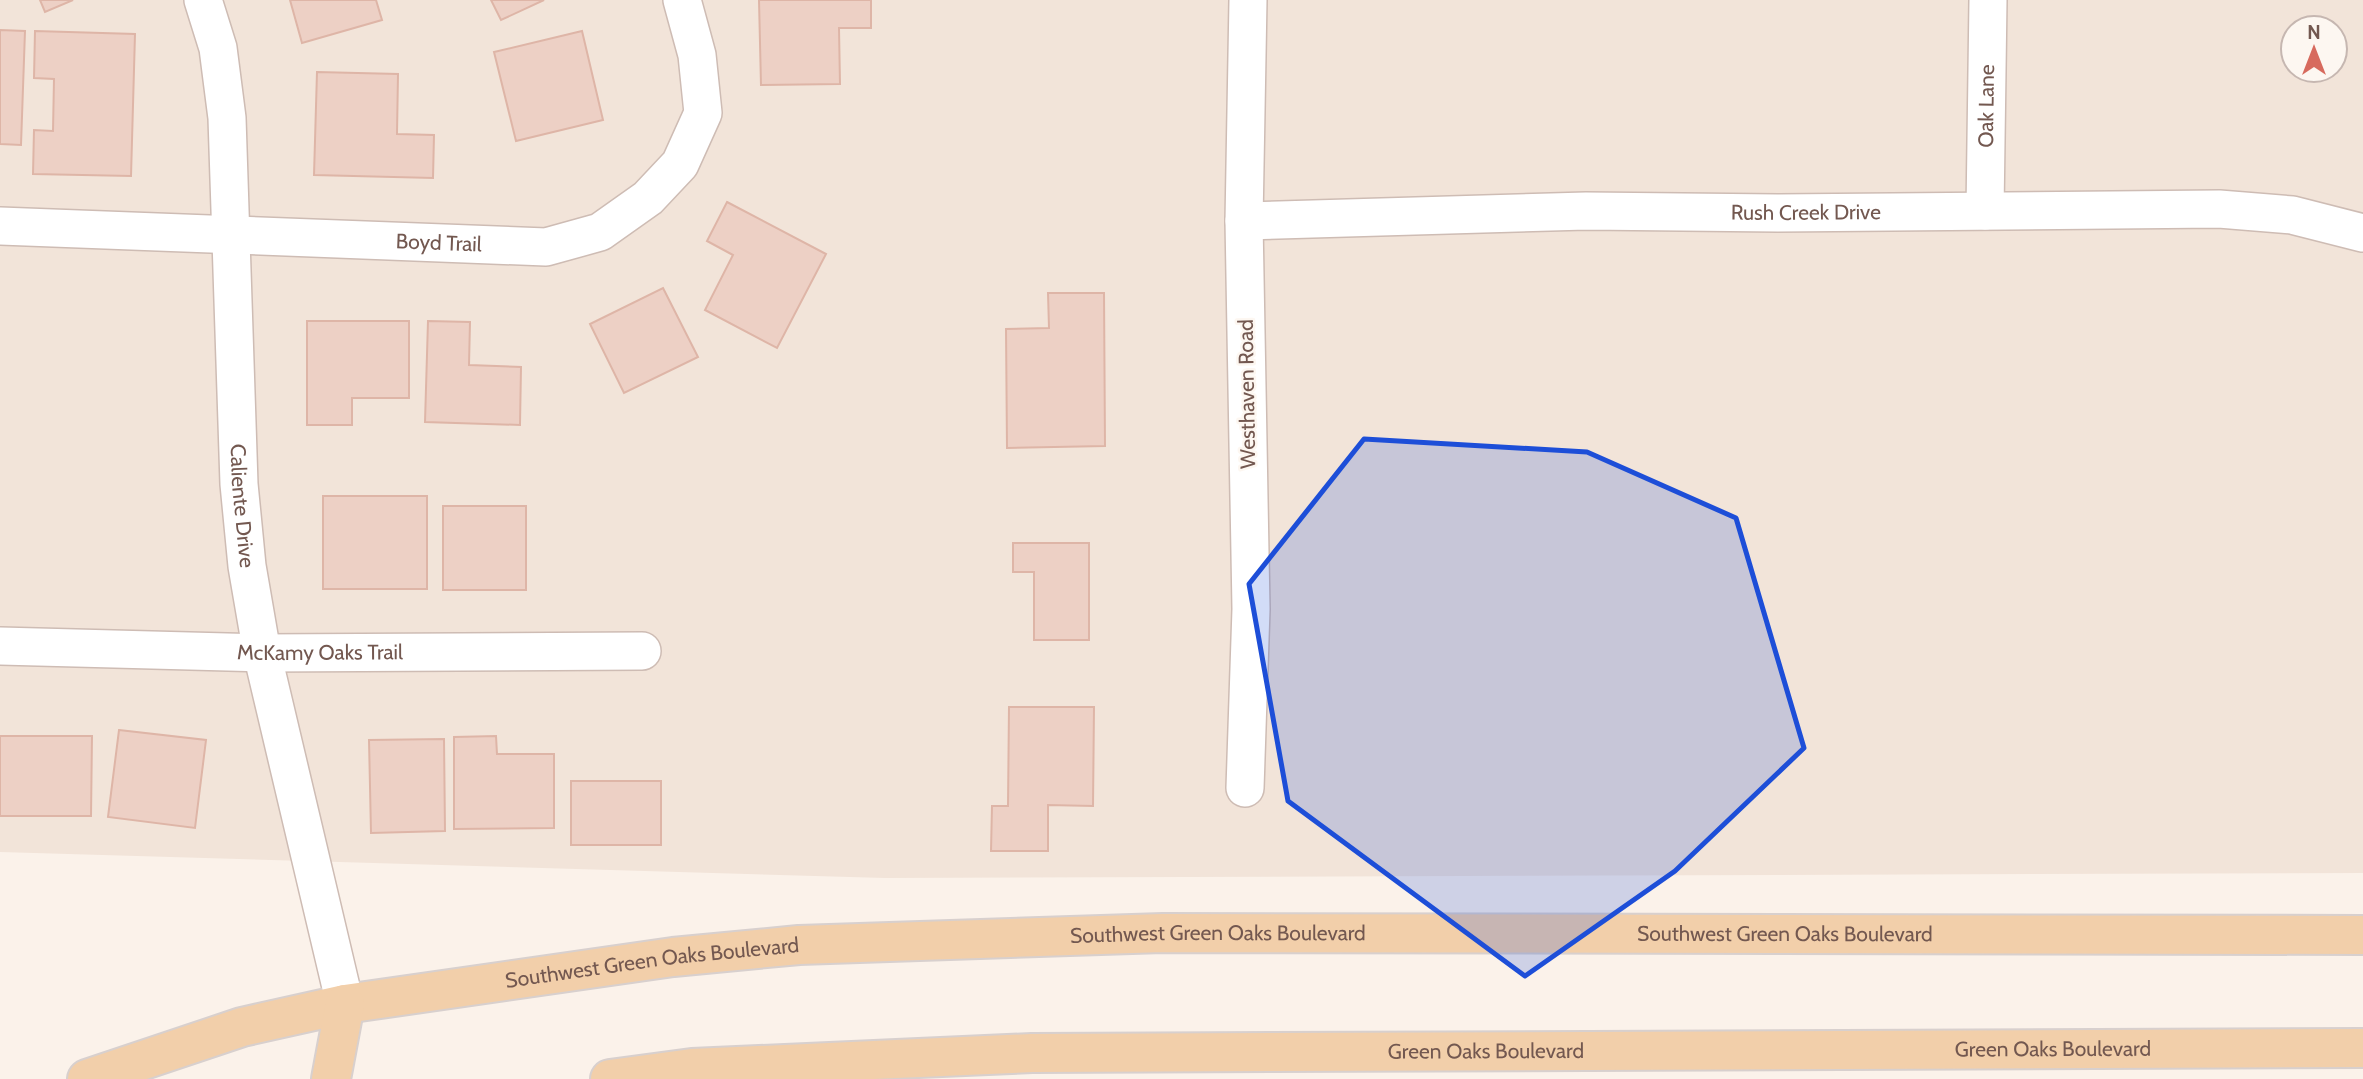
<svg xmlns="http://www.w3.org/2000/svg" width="2363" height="1079" font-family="Cabin,sans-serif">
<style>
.residential{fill:#f2e4d9;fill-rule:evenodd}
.building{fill:#edd0c5;stroke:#deb5a7;stroke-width:2}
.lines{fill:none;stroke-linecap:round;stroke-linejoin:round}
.minor-casing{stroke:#cebcb4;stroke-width:40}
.major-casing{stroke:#d8d0ce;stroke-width:42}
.minor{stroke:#fff;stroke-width:37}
.major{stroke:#f2cfaa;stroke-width:38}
.marked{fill:#1d4ed8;fill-opacity:0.2;stroke:#1d4ed8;stroke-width:5;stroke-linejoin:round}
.labels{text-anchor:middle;stroke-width:5;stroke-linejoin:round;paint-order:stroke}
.street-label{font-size:21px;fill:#735850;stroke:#fdf7f1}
</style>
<rect width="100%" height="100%" fill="#fbf2ea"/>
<path class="residential" d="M 0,0 L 2363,0 L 2363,873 L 885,878 L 0,852 ZM 2293,28 L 2335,28 L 2335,70 L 2293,70 Z"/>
<g class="building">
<polygon points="40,0 73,0 45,12"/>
<polygon points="290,0 376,0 382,20 302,43"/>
<polygon points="491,0 544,0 501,20"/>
<polygon points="759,0 871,0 871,28 839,28 840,84 761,85"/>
<polygon points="0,30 25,31 21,145 0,144"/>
<polygon points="35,31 135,34 131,176 33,174 34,130 53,131 54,79 34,78"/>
<polygon points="582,31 603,120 516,141 494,52"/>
<polygon points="317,72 398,74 397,134 434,135 433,178 314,175"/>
<polygon points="727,202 826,254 777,348 705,310 733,255 707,241"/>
<polygon points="663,288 698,357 624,393 590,324"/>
<polygon points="1048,293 1104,293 1105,446 1007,448 1006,329 1049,328"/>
<polygon points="307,321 409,321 409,398 352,398 352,425 307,425"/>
<polygon points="428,321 470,322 469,365 521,367 520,425 425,422"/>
<rect x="323" y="496" width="104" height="93"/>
<rect x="443" y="506" width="83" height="84"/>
<polygon points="1013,543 1089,543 1089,640 1034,640 1034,572 1013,572"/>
<polygon points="1009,707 1094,707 1093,806 1048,805 1048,851 991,851 992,806 1008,806"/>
<polygon points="119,730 206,740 195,828 108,817"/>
<polygon points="0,736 92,736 91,816 0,816"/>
<polygon points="496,736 497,754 554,754 554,828 454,829 454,737"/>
<polygon points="444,739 445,831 371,833 369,740"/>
<rect x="571" y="781" width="90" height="64"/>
</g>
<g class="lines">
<defs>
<g id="minor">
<path id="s1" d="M 203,0 L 218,48 L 227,118 L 239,484 L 247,566 L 262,653 L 345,1004"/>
<path id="s2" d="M 1985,211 L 1988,0"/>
<path id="s3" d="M 1244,221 L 1586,211 L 1778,213 L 2219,209 L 2292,215 L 2363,233"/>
<path id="s4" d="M 0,226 L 546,247 L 600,232 L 648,198 L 680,164 L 703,113 L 697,55 L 682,0"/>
<path id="s5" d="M 0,646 L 262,653 L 642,651"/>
<polyline points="1245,788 1251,609 1244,221 1248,0"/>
</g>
<g id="major">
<path id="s6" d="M 87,1079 L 242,1027 L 345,1004 L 673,957 L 799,945 L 1163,933 L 2363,935"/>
<polyline points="331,1079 345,1004"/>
<path id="s7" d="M 610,1079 L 692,1068 L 1032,1053 L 2363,1048"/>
</g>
</defs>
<use href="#minor" class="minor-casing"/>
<use href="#major" class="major-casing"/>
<use href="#minor" class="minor"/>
<use href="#major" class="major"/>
</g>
<path class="marked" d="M 1364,439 L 1587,452 L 1736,518 L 1804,748 L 1675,871 L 1525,976 L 1288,801 L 1249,584 Z"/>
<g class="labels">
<g class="street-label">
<text dy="7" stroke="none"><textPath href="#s2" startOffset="105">Oak Lane</textPath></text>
<text dy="7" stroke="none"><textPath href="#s3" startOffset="562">Rush Creek Drive</textPath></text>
<text dy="7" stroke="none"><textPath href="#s4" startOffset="439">Boyd Trail</textPath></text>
<text transform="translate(1247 394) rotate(-91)" y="7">Westhaven Road</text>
<text dy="7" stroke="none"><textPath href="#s1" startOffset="509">Caliente Drive</textPath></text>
<text dy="7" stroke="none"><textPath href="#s5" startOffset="320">McKamy Oaks Trail</textPath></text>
<text dy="7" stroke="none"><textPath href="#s6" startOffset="1713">Southwest Green Oaks Boulevard</textPath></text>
<text dy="7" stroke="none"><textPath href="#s6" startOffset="1146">Southwest Green Oaks Boulevard</textPath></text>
<text dy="7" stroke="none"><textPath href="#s6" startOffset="579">Southwest Green Oaks Boulevard</textPath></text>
<text dy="7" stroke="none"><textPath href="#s7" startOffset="877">Green Oaks Boulevard</textPath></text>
<text dy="7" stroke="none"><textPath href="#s7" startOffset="1444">Green Oaks Boulevard</textPath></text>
</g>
</g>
<g transform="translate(2314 49)"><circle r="33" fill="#fdf7f1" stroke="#c6b7b1" stroke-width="2"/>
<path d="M0-5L12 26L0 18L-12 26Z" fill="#d76a5d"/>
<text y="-10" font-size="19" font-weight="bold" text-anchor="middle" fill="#735850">N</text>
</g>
</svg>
